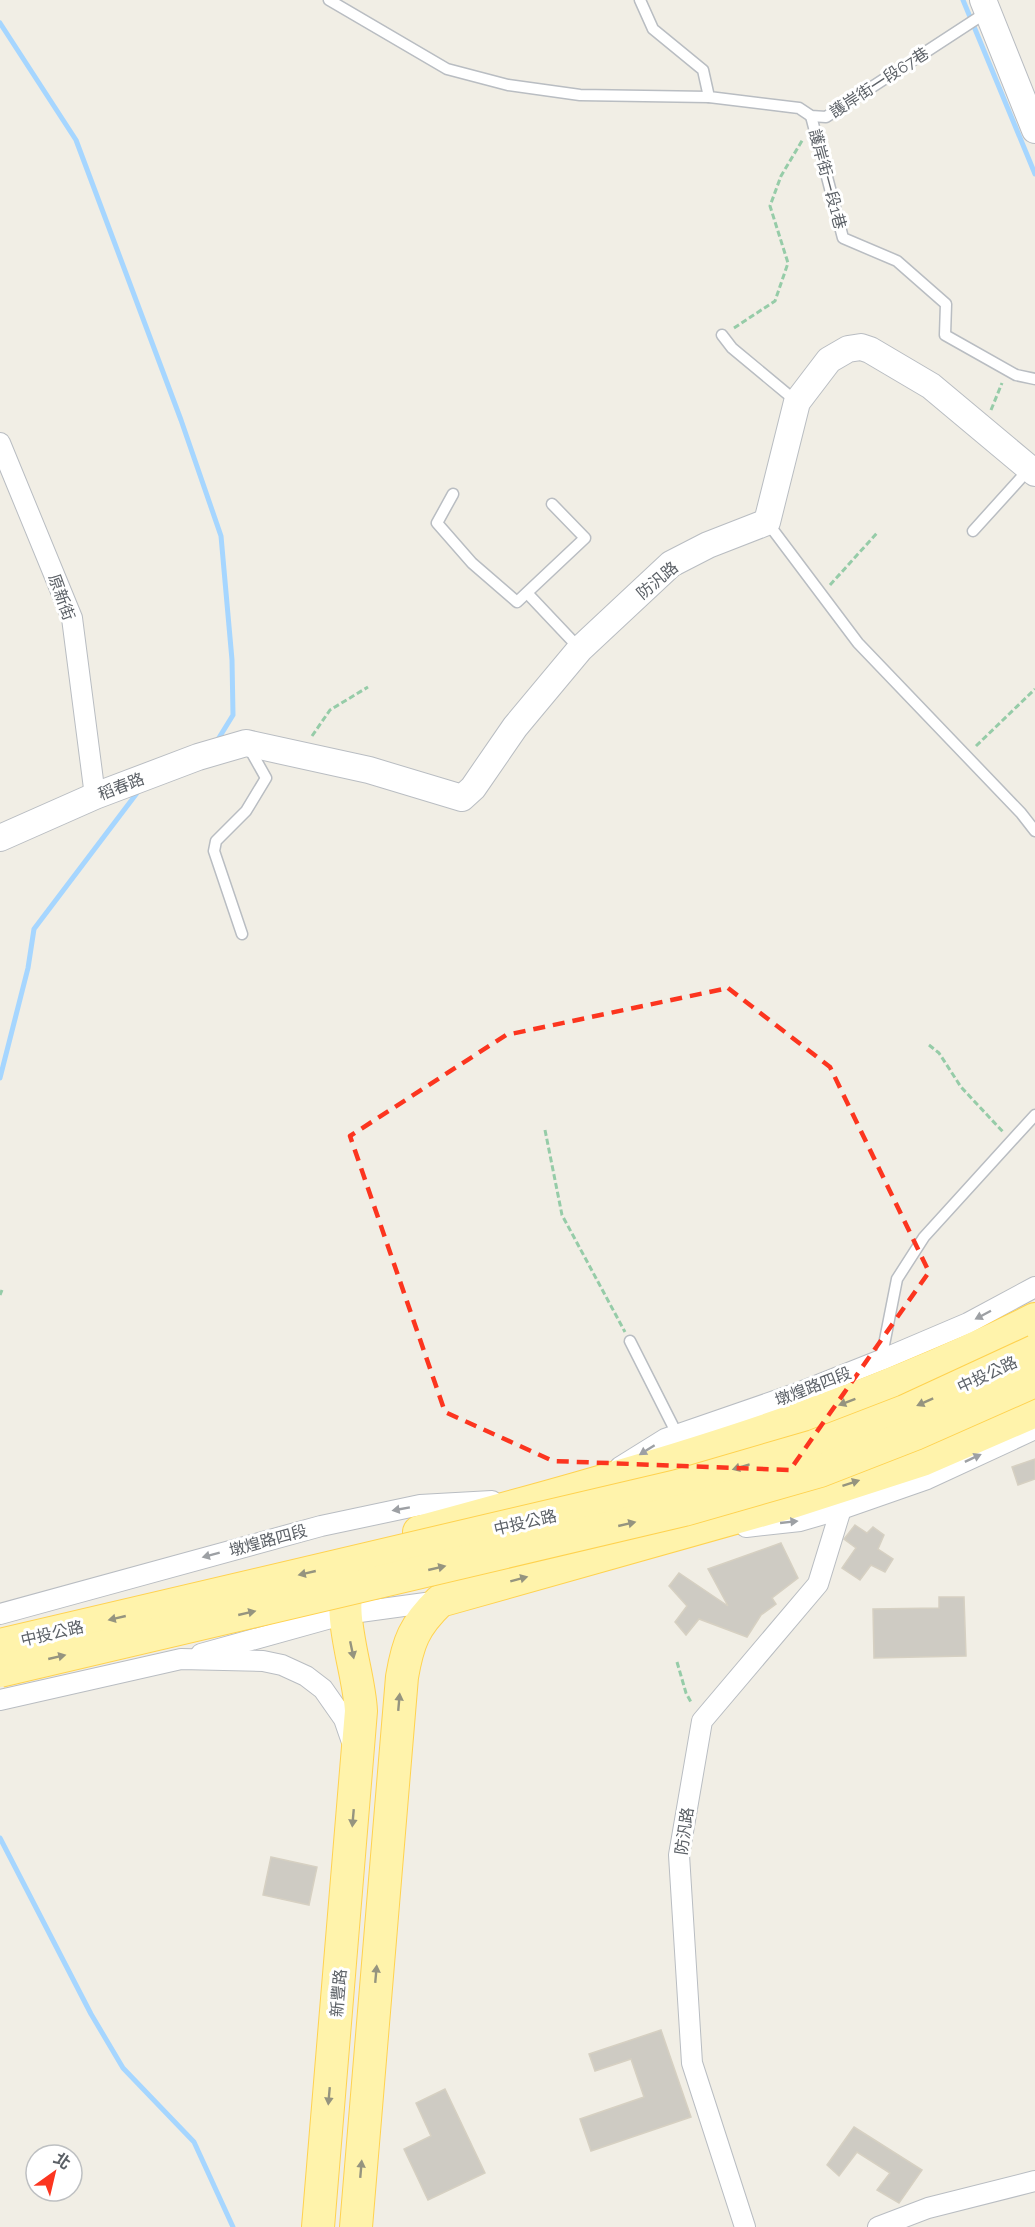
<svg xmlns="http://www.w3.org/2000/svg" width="1035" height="2227" font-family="Raleway,'Noto Sans TC',sans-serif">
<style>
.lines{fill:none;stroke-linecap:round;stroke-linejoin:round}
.stream{stroke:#a6d6ff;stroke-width:5}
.building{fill:#cecbc3;stroke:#d6d0c2;stroke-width:1.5}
.service-casing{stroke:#b9bdc2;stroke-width:13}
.minor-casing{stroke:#b9bdc2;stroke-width:22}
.tertiary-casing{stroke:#b9bdc2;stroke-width:28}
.primary-casing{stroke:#ffd24f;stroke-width:34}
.path{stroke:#96cca8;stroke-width:3;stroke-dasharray:6 3;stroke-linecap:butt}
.service{stroke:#fff;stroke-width:10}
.minor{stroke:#fff;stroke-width:20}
.tertiary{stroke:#fff;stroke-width:26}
.primary{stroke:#fff3ab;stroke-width:32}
.primary-bridge-casing{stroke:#ffd24f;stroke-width:34;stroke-linecap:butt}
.primary-bridge{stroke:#fff3ab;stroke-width:32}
.oneway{fill:#9da0a4}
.oneway2{fill:#95947f}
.marked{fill:none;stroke:#fc351f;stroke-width:4.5;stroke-dasharray:12 8;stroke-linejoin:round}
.labels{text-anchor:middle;stroke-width:6;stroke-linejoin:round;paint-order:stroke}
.street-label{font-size:16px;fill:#5c6167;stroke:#fff}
</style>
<rect width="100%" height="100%" fill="#f1eee5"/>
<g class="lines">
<g class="stream">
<polyline points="963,0 1035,174"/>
<polyline points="0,23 76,140 181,420 221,536 232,660 233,715 217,741"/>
<polyline points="0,1078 28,968 34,929 140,789"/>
<polyline points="0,1838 91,2014 123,2068 194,2142 233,2227"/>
</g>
</g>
<g class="building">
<polygon points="1035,1459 1035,1479 1018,1485 1012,1467"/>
<polygon points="855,1525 867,1533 873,1527 884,1535 878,1549 893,1559 885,1572 871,1565 860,1580 842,1568 856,1548 844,1539"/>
<polygon points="781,1543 798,1578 772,1598 776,1604 761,1615 747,1637 699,1619 686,1635 675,1622 687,1606 669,1586 679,1573 728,1606 708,1569"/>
<polygon points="939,1597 964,1597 966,1656 874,1658 873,1609 939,1608"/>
<polygon points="271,1857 317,1867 309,1905 263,1895"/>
<polygon points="661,2030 691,2117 591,2151 580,2119 644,2097 631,2059 595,2071 589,2054"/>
<polygon points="445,2089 485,2173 428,2200 404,2149 431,2136 416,2103"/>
<polygon points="854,2127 922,2170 899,2203 877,2190 890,2173 857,2152 839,2176 827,2165"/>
</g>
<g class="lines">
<defs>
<g id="service">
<polyline points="329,0 447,69 508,85 580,95 709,97"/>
<polyline points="640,0 653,29 703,70 709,97 799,108 811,116 826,117 987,12"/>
<polyline points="811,116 843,238 897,261 946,304 945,335 1016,375 1035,379"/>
<polyline points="722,335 732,348 797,402"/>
<polyline points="453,494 437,523 472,563 517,602 585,538 552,504"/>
<polyline points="767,522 858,643 1021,813 1035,831"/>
<polyline points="973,531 1030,468"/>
<polyline points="528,594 580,649"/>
<polyline points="242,934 214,851 216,841 246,811 266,778 248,746"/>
<polyline points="630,1341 677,1434"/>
<polyline points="881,1360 897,1279 924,1237 1035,1115"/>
</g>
<g id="minor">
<polyline points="0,443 72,618 95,796"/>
<polyline points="620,1467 665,1439 798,1393 881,1360 968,1323 1035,1287"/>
<polyline points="746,1527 800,1521 841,1509 927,1479 1035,1429"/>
<polyline points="0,1614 321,1526 420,1505 492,1501"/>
<polyline points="201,1654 345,1614 440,1601"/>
<polyline points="0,1700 181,1659 263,1661 282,1665 306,1676 323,1689 344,1719 353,1745"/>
<polyline points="745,2227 692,2063 679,1855 702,1721 818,1584 841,1509"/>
<polyline points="878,2227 928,2208 1035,2181"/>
</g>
<g id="tertiary">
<polyline points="983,0 1035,130"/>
<polyline points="0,838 95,796 198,757 246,743 369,770 462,798 473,788 515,727 580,649 671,564 708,545 767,522 797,402 829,360 848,349 861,347 870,350 931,386 1035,473"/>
</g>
<g id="primary">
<path d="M 419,1532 C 629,1475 840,1418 1035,1319"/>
<path d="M 318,2227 L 361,1711 C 359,1667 331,1604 355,1567"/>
<path d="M 356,2227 L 402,1677 C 408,1642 414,1626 440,1601 L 795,1501 L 922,1460 L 1035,1411"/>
</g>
</defs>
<use href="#service" class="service-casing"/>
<use href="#minor" class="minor-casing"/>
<use href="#tertiary" class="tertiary-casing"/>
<use href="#primary" class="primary-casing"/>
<g class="path">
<polyline points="734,328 775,301 788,263 770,206 781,176 803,139"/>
<polyline points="991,410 1002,383"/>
<polyline points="830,585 877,533"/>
<polyline points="312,736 330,710 368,687"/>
<polyline points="976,746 1035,689"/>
<polyline points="929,1045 939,1053 961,1087 1004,1133"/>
<polyline points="545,1130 562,1215 625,1332"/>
<polyline points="0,1295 2,1290"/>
<polyline points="677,1662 686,1693 692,1704"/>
</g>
<use href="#service" class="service"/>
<use href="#minor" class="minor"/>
<use href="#tertiary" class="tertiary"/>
<use href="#primary" class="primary"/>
<defs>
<g id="primary-bridge">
<polyline points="0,1645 677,1486 814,1446 905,1411 1035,1351"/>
<polyline points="0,1671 684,1510 820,1471 915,1434 1035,1381"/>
</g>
</defs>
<use href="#primary-bridge" class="primary-bridge-casing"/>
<use href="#primary-bridge" class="primary-bridge"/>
</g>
<defs><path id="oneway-solid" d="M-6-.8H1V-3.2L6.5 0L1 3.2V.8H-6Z" transform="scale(1.5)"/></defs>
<g class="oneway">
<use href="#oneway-solid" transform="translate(983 1315) rotate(152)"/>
<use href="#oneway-solid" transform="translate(647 1450) rotate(148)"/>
<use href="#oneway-solid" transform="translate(973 1458) rotate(-25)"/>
<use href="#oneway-solid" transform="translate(401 1509) rotate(170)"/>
<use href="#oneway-solid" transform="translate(789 1522) rotate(-6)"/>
<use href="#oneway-solid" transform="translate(211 1555) rotate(165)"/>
</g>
<g class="oneway2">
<use href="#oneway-solid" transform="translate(847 1402) rotate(159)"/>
<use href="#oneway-solid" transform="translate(925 1402) rotate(156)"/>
<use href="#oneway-solid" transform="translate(741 1467) rotate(163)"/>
<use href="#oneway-solid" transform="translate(851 1483) rotate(-18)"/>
<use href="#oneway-solid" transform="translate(627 1524) rotate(-13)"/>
<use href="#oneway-solid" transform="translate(437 1568) rotate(-13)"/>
<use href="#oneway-solid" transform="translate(307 1573) rotate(167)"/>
<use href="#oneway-solid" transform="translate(519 1579) rotate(-15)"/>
<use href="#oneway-solid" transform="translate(247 1613) rotate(-13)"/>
<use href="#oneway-solid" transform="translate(117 1618) rotate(167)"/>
<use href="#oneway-solid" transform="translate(352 1650) rotate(78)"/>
<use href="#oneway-solid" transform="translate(57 1657) rotate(-13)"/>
<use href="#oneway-solid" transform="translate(399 1702) rotate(-85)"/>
<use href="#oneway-solid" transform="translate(353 1818) rotate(95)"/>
<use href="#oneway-solid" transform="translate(376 1974) rotate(-85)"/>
<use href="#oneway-solid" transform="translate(329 2096) rotate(95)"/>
<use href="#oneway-solid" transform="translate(361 2169) rotate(-85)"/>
</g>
<path class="marked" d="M 728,988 L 830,1067 L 929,1272 L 790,1470 L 553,1461 L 445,1412 L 350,1136 L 506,1035 Z"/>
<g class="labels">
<g class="street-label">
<text transform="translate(879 82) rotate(-33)" y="6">護岸街一段67巷</text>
<text transform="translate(828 179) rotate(75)" y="6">護岸街一段1巷</text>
<text transform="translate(657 580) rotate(-40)" y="6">防汎路</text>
<text transform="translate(62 597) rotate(70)" y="6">原新街</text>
<text transform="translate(121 786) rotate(-21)" y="6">稻春路</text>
<text transform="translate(987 1374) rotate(-25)" y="6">中投公路</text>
<text transform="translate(813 1386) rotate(-21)" y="6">墩煌路四段</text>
<text transform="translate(525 1522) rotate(-13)" y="6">中投公路</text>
<text transform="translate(268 1540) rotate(-15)" y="6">墩煌路四段</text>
<text transform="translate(52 1633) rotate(-13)" y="6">中投公路</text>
<text transform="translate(684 1831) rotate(-82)" y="6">防汎路</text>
<text transform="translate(338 1993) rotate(-85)" y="6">新豐路</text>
</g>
</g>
<g transform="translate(54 2173) rotate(34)"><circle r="28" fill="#ffffff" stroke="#bec0c2" stroke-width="1.5"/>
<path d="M0-4.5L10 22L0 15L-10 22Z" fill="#fc351f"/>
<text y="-9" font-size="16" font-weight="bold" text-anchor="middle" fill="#5c6167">北</text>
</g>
</svg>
